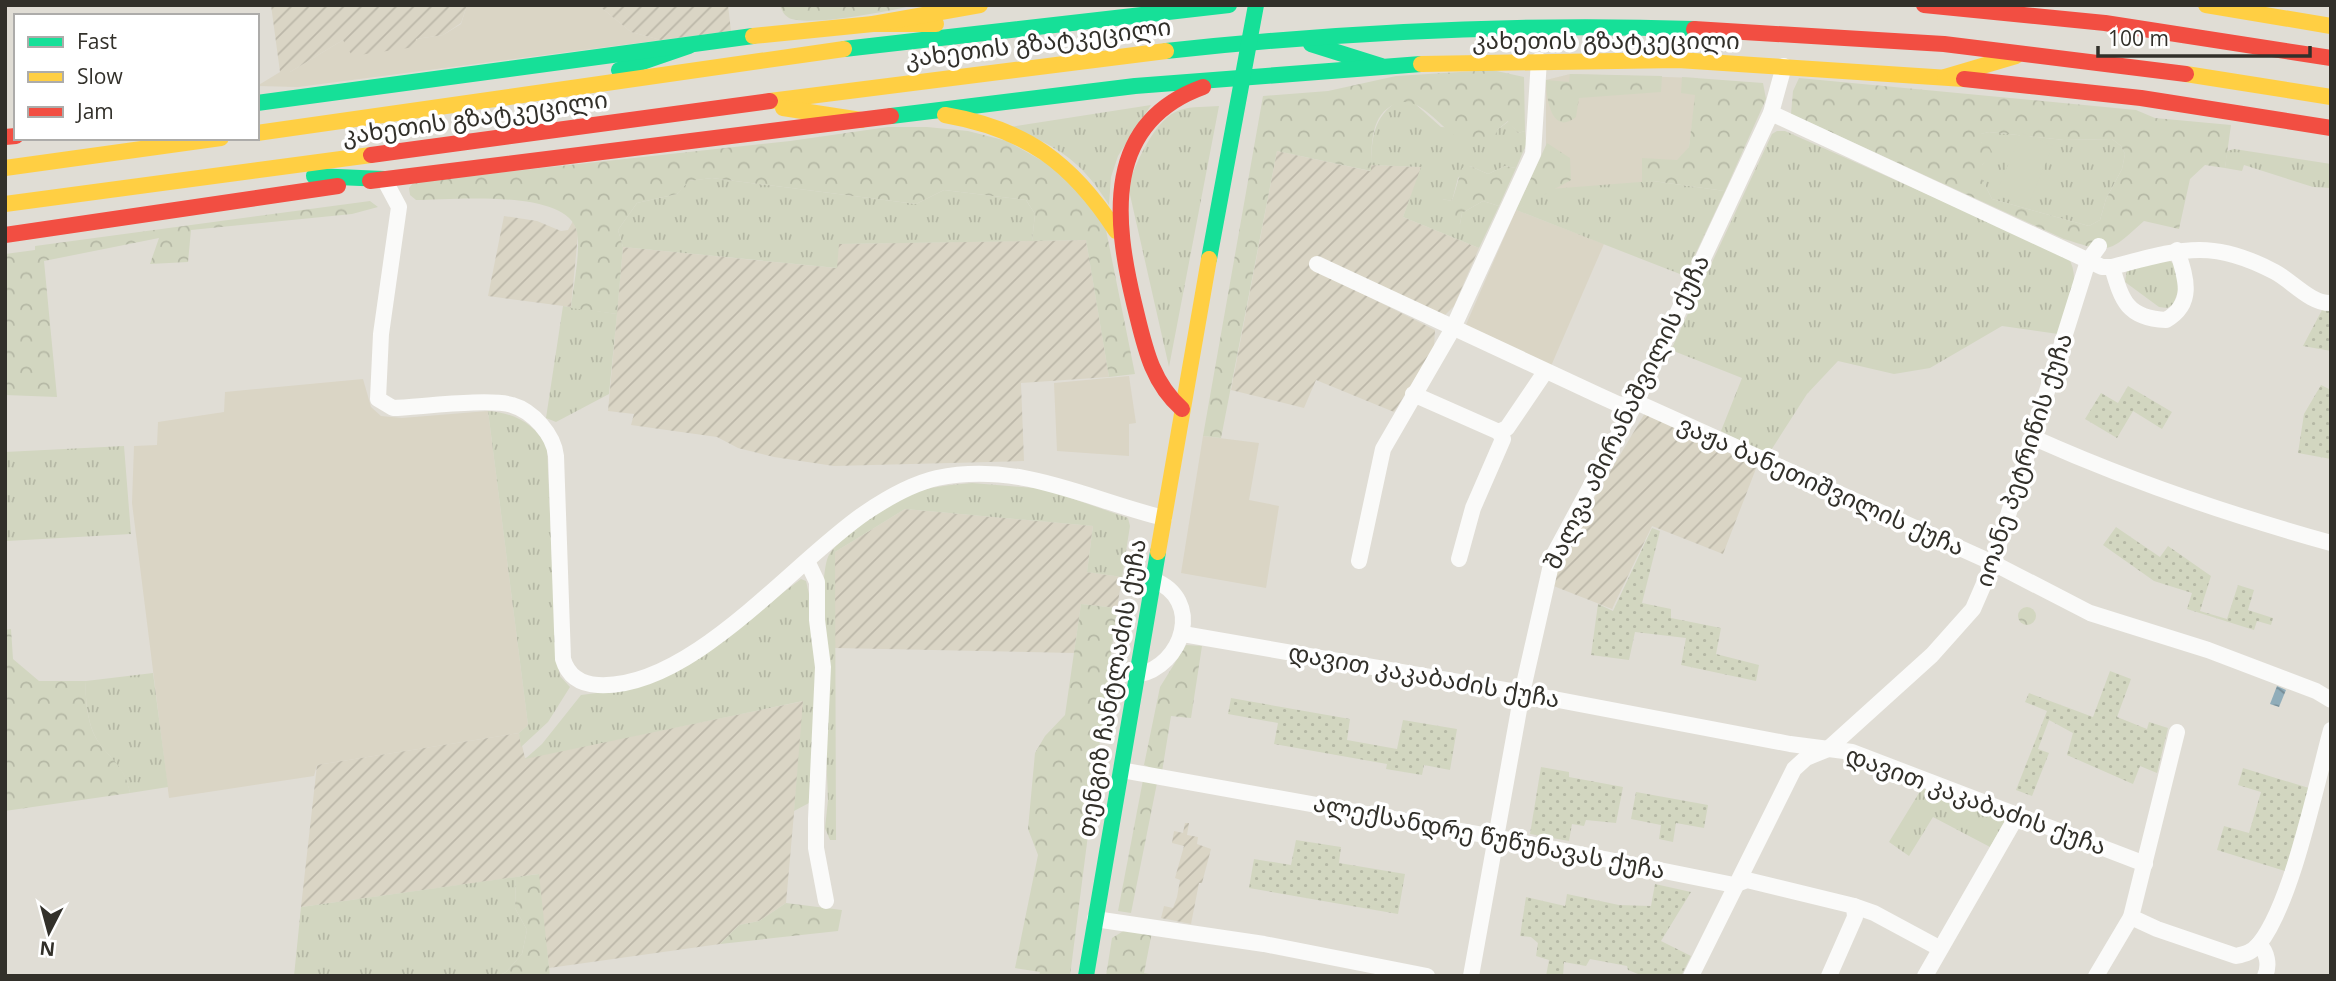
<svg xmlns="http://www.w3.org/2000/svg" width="2336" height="981" font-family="'Open Sans','Noto Sans Georgian',sans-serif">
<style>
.built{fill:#dad5c5}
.industrial{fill:url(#industrial-furrows)}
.grass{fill:url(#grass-tufts)}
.forest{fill:url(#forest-crowns);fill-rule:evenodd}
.garden{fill:url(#garden-dots)}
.pitch{fill:#d2d6c0}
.water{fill:url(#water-waves)}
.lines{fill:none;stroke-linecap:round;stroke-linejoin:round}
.street{stroke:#fafaf9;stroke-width:16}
.fast{stroke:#16e098;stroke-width:16}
.slow{stroke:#ffcf43;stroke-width:16}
.jam{stroke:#f24e42;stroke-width:16}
.labels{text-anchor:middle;stroke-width:7;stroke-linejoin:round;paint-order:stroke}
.street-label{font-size:24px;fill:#32302a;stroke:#fff}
</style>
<defs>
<pattern id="industrial-furrows" width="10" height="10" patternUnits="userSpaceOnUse" patternTransform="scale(1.75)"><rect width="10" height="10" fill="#dad5c5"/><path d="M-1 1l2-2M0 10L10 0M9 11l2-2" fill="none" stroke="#bcb7a9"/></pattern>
<pattern id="grass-tufts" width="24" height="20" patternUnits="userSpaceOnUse" patternTransform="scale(1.75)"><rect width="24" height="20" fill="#d2d6c0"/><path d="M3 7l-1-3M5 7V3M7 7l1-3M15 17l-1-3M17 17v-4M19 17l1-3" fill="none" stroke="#b5b8a5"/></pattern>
<pattern id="forest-crowns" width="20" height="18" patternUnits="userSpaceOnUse" patternTransform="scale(1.75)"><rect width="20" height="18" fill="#d2d6c0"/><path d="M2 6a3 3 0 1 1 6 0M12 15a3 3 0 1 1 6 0" fill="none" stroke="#b5b8a5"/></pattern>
<pattern id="garden-dots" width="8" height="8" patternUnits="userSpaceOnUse" patternTransform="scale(1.75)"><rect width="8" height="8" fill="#d2d6c0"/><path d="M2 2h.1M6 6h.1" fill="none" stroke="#b5b8a5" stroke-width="1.8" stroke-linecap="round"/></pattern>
<pattern id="water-waves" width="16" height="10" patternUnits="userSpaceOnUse" patternTransform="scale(1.75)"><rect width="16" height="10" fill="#90adba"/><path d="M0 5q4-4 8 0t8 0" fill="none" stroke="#768d97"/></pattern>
</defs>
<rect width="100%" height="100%" fill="#e0ddd5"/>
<g class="built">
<polygon points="467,5 598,5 631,32 661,40 298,87 257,86 280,72 290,72 343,40 416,39 443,35 461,24"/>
<polygon points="1570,74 1698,78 1689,147 1678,166 1642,183 1546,192 1546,80"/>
<polygon points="1516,210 1604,244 1551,366 1465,327"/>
<polygon points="1129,376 1136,423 1129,424 1129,456 1057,451 1054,383"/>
<polygon points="363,379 371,407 381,416 402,418 488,411 528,725 519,733 317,765 314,776 169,798 132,503 134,446 157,445 158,422 224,412 225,392"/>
<polygon points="1203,436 1259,443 1249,500 1279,506 1266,588 1181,573"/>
</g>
<g class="industrial">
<polygon points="271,5 467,5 461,23 443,35 416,39 415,47 352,56 343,40 290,72 280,72"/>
<polygon points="598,5 728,5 731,31 661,40 631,32"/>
<polygon points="1277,151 1370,171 1371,165 1422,167 1403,217 1479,248 1454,306 1445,315 1435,316 1337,281 1435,330 1434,348 1394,412 1316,380 1304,408 1231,390"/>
<polygon points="504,216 537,221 561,231 568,230 573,221 578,234 571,307 488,296"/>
<polygon points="1086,240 1109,377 1021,383 1024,461 834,466 774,457 738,448 717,437 631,425 634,414 608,411 623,247 836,268 838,244"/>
<polygon points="1645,413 1757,466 1723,554 1652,526 1612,609 1551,585 1561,554"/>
<polygon points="905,509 1093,526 1087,572 1122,577 1117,608 1081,604 1074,653 835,648 835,552"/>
<polygon points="804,701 786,903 759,921 739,925 720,944 549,968 538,874 301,907 317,765 519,733 525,758"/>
<polygon points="1185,823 1189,823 1187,835 1198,837 1197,844 1211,849 1202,883 1199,883 1191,924 1161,918 1164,906 1173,908 1177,897 1180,880 1175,878 1184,846 1172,843 1174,831 1183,833"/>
</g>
<g class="grass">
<path d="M 1398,101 L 1413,102 L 1441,127 L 1497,130 L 1509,121 L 1518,133 L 1525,131 L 1526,145 L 1516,168 L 1505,166 L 1488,174 L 1470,166 L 1458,178 L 1452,201 L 1442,199 L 1460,224 L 1462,213 L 1483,201 L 1499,206 L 1479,248 L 1403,217 L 1421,167 L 1371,165 C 1372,138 1373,117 1398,101 Z"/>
<path d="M 1151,105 L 1118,156 L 1111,177 L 1109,205 C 1081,160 1058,147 1010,127 Z"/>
<path d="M 1219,106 L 1169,367 L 1128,186 C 1136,163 1155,118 1180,110 C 1192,106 1207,107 1219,106 Z"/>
<path d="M 1777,131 L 1785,131 L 2068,257 C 2083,281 2066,308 2058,334 L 2002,326 L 1930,368 L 1894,374 L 1838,361 L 1807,394 L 1768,455 L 1721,431 L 1742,378 L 1671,350 L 1772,134 Z"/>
<polygon points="1989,132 2064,140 2112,139 2121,146 2125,154 2122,169 2106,199 2100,220 2089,226 1992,199 1982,179 1982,165 1992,153 1981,142 1980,134"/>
<polygon points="2234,149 2331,164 2331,188 2313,187 2244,165 2242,171 2225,168 2227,151"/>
<polygon points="712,178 916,204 944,190 1026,200 1035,214 1032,241 839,244 837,268 623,247 618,230 637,203 677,194 688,181"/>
<polygon points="1653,181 1725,191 1685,276 1516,210 1550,189"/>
<polygon points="2170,261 2176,266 2179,289 2173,305 2167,308 2159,307 2125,282 2127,270 2133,266"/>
<polygon points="563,306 617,314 609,394 556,422 546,418"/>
<path d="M 488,411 C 514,413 534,423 547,447 L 556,652 L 560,676 L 570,687 L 548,722 L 521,747 L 519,733 L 528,725 Z"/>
<polygon points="124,446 131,534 7,541 5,566 5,452"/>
<path d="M 972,483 L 1045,489 L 1128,518 L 1130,526 L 1122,577 L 1087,572 L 1093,526 L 905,509 L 835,552 L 836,840 L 830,840 L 825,828 L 828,800 C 827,761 815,578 829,555 C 840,536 889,504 909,495 C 929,486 952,485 972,483 Z"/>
<polygon points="801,579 806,581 809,594 816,675 809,803 794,811 803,701 525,759 542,744 581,695 628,689 716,643"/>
<path d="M 153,673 L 168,787 L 130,793 C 123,760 103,756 93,732 C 87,717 85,697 86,681 Z"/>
<polygon points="1922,788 2006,819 1990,847 1933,817 1909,856 1889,842"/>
<polygon points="516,877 515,908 527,930 522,954 506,972 498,976 294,976 301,907"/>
</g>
<g class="forest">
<path d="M 780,5 L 915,5 C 891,11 809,27 789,18 C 784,15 782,11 780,5 Z"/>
<path d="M 1492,70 L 1524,77 L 1525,131 L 1518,133 L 1508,121 L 1497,130 L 1494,139 C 1485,142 1478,147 1468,143 C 1442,135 1420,88 1391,106 C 1369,119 1372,149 1371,171 L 1277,151 L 1221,438 L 1203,436 L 1263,96 L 1328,91 L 1396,76 Z"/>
<path d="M 1570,74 L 1662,76 L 1661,92 L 1579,98 L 1576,117 C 1551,137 1546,96 1546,80 L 1569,82 Z"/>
<polygon points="1682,77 1763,83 1766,99 1725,191 1653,181 1642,183 1642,158 1677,160 1689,147 1695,95 1681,93"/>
<path d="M 1799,78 L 2136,110 L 2155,118 L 2231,125 L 2225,168 L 2205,165 L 2190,179 L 2179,229 L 2144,221 C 2108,253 2111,254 2064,239 L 1791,114 L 1793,91 ZM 1989,132 L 2064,140 L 2112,139 L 2121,146 L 2125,154 L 2122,169 L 2106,199 L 2100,220 L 2089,226 L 1992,199 L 1982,179 L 1982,165 L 1993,154 L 1989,146 L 1981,142 L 1981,134 Z"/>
<path d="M 888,127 L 927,127 L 968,131 L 1007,141 L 1064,173 L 1105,225 L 1135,374 L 1109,377 L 1086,240 L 1032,241 L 1035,214 L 1026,200 L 944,190 L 916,204 L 712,178 L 689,181 L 677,194 L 637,203 L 618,230 L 623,247 L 617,314 L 571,308 C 573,287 581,251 577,232 C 568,188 452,200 416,200 L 410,195 L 409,188 L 414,182 L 790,141 Z"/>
<polygon points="1547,143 1570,158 1571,180 1516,210"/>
<polygon points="1470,166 1488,174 1505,166 1516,168 1499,206 1483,201 1462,213 1460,224 1436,214 1442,199 1452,201 1462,168"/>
<polygon points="370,201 378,207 352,214 191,230 188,262 150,264 159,238 44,261 57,397 5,395 5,254 35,250 35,246"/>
<polygon points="1081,604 1117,608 1070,976 1039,976 1040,972 1015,968 1038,855 1028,829 1035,753 1045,736 1065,715"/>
<circle cx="2027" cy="616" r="9"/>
<path d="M 11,629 L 13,659 L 39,681 L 86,681 C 85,697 87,717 93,732 C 103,756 124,760 130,793 L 5,811 L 5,630 Z"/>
<polygon points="1186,645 1202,646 1191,718 1171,716 1162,772 1144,765 1160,687"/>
<polygon points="1143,780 1157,783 1131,913 1118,911"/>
<polygon points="539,874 550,976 498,976 506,972 522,954 527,930 515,908 516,877"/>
<polygon points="786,903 842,910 838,931 720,944 739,925 759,921"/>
<polygon points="1125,930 1152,932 1144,973 1160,976 1106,976 1112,938"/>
</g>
<g class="garden">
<polygon points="2331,307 2331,351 2303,346 2322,310"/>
<polygon points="2321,385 2331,390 2331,459 2298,453 2304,414"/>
<polygon points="2128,386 2172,412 2162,429 2133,411 2117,438 2085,419 2101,393 2118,403"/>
<polygon points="2116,527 2160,557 2168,546 2211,576 2200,611 2227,619 2238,585 2254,590 2248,610 2273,618 2271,625 2257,621 2254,630 2187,609 2192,593 2154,581 2103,545"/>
<polygon points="1652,528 1660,531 1642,603 1671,609 1671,618 1721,628 1716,654 1759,665 1756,681 1681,665 1686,638 1635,632 1629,660 1591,655 1598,604 1613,611"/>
<polygon points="2110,671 2131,679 2117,717 2147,729 2149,722 2168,728 2157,773 2140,766 2133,784 2067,755 2073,733 2049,720 2038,749 2049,753 2032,796 2016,790 2047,711 2025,702 2029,693 2093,717"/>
<polygon points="1231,698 1350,719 1347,740 1397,749 1403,720 1457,729 1450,770 1424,765 1422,775 1386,769 1387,764 1274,744 1278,723 1228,714"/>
<polygon points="1541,767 1569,772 1569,777 1623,787 1616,823 1586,820 1584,826 1572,824 1569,841 1530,834"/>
<polygon points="2243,768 2309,788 2285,871 2217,850 2224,826 2249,833 2261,792 2238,785"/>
<polygon points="1636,792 1708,805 1704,828 1676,823 1673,842 1659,839 1661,825 1631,819"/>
<polygon points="1296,840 1341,847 1339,863 1405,874 1398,914 1249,888 1254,859 1291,865"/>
<polygon points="1655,884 1691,892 1661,941 1691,956 1681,976 1643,976 1628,970 1627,966 1590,959 1586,966 1564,962 1563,976 1546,976 1549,960 1536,956 1538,943 1531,937 1520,936 1526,897 1565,906 1567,894 1619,905 1651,906"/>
</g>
<polygon class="pitch" points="2021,133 2053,146 2027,207 1996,194"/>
<polygon class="water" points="2277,686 2286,690 2279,707 2270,704"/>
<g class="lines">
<g class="street">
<path d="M 1771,113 L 2102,267 L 2112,267 C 2178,250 2210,237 2275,272 C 2292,281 2311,304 2331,303"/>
<path d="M 384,179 L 399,207 L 381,334 L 378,399 L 393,408 C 420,407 490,398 512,405 C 533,411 554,435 556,456 L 563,659 C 568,676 580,684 598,685 C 691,690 793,562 865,513 C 887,498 911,484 937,478 C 1020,461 1086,499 1164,518"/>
<polyline points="1317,264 1598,395 1620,405 1636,402 1993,563 2090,613 2208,650 2316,691 2331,700"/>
<path d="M 2112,267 C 2122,301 2127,318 2166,320 C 2195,303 2186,278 2177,250"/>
<polyline points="1413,394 1499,432 1507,428 1545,372"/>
<path d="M 2034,438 C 2132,482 2227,514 2331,543"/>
<polyline points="1459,559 1473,508 1503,439 1499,432"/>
<polyline points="1359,561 1383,449 1452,330 1533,154 1539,60"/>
<polyline points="808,563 817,582 817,620 823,667 816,819 816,848 826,901"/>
<polyline points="1183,634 1522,693 1790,744 1852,752 2145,864"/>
<path d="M 1137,675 C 1184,666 1204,599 1153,580"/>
<path d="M 2177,732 L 2131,917 L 2157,929 L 2236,956 C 2246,954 2252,952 2259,944 C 2292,903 2316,785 2331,730"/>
<polyline points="1121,770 1495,837 1734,885 1747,880 1854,906 1855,917 1829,976"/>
<polyline points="1854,906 1874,913 1939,948"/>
<polyline points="1095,919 1264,944 1427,976"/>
<path d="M 2259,944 C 2267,952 2270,965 2265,976"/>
<polyline points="1471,976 1522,693 1553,556 1636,402 1771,113 1784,66"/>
<polyline points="1691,976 1794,769 1806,758 1828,749 1932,655 1973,609 1993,563 2088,261 2099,246"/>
<polyline points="1925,976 2018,814"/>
<polyline points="2096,976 2131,917"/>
</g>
<g class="fast">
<polyline points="1311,44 1381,66"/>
<polyline points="844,49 1229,5"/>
<path d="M 1166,51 C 1342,32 1517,23 1694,29"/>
<polyline points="619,70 689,46"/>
<polyline points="257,103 753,36"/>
<polyline points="891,116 1135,86 1421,64"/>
<polyline points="314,176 384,179"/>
<polyline points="1209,259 1256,5"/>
<polyline points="1086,976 1158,552"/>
</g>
<g class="slow">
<polyline points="2206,5 2331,26"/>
<polyline points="873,24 936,24"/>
<polyline points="753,36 873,24 980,5"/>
<polyline points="1421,64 1678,60 1964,79"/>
<polyline points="2186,74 2331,97"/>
<polyline points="1945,77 2016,56"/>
<polyline points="770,101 1166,51"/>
<polyline points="783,108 861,120"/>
<path d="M 945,115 C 1026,129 1072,163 1116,231"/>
<polyline points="257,133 844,49"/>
<polyline points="5,168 221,138"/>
<polyline points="5,204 371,155"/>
<polyline points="1158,552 1209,259"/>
</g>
<g class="jam">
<polyline points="1924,5 2105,23 2331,58"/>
<polyline points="1694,29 1944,44 2186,74"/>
<polyline points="1964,79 2141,98 2331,128"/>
<polyline points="5,137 16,136"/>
<polyline points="371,155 770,101"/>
<polyline points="370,181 891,116"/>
<polyline points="5,235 338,186"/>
<path d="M 1182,409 C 1150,381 1144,343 1134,303 C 1114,220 1103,123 1203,87"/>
</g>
</g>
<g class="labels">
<g class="street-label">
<text x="1606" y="49">კახეთის გზატკეცილი</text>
<text transform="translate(1038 43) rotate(-7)" y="8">კახეთის გზატკეცილი</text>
<text transform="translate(475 118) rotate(-8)" y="8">კახეთის გზატკეცილი</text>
<text transform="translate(1627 412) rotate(-64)" y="8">შალვა ამირანაშვილის ქუჩა</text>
<text transform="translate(2024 460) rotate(-72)" y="8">იოანე პეტრიწის ქუჩა</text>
<text transform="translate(1821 486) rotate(24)" y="8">ვაჟა ბანეთიშვილის ქუჩა</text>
<text transform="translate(1424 676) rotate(10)" y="8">დავით კაკაბაძის ქუჩა</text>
<text transform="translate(1112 688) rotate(-80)" y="8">თენგიზ ჩანტლაძის ქუჩა</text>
<text transform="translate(1976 801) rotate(20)" y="8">დავით კაკაბაძის ქუჩა</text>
<text transform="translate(1489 837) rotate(11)" y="8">ალექსანდრე წუწუნავას ქუჩა</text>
</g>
</g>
<rect width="2336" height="981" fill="none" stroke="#32302a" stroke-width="14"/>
<rect x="14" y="14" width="245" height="126" fill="#ffffff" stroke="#adacaa" stroke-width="2"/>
<rect x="28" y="37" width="35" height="10" fill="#16e098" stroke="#adacaa" stroke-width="2"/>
<text x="77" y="49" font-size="21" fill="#32302a">Fast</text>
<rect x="28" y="72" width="35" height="10" fill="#ffcf43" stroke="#adacaa" stroke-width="2"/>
<text x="77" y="84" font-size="21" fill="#32302a">Slow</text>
<rect x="28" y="107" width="35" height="10" fill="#f24e42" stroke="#adacaa" stroke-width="2"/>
<text x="77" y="119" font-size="21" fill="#32302a">Jam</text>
<g transform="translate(49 932) rotate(186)" stroke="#ffffff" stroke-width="5" paint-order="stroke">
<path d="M0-5L12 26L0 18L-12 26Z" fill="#32302a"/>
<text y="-10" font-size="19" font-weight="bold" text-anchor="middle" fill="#32302a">N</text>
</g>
<path d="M2098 46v10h212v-10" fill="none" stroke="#32302a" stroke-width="3.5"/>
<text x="2108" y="46" font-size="21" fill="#32302a" stroke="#ffffff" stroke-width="5" paint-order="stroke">100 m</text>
</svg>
